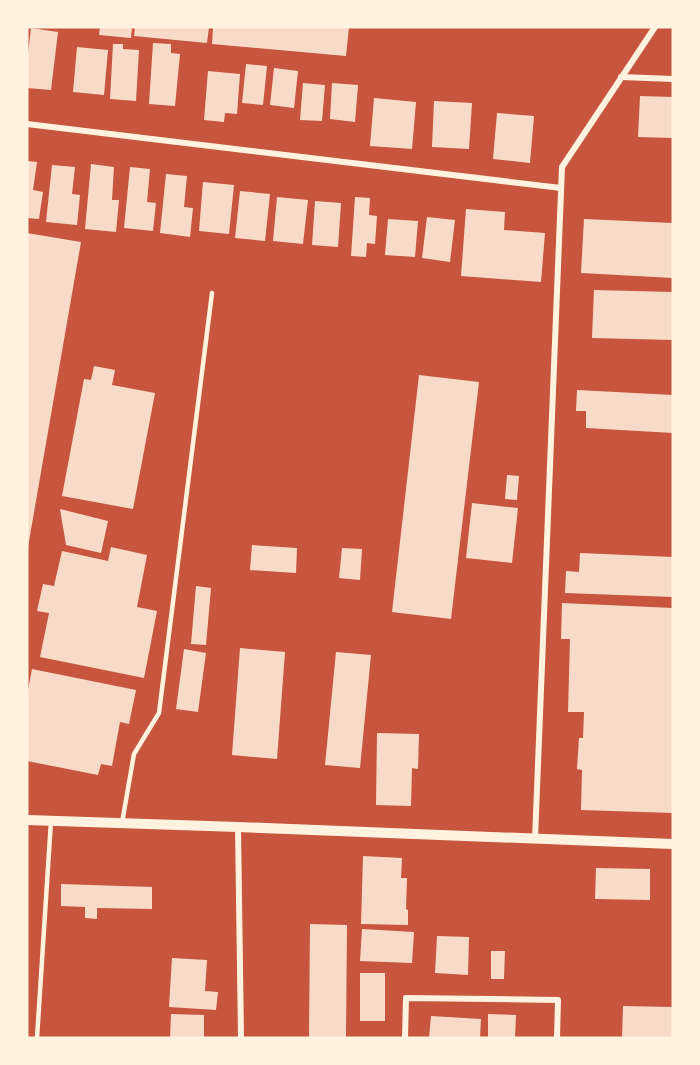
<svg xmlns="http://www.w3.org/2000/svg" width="700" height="1065" font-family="'Noto Sans',sans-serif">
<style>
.building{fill:#f7dbc8}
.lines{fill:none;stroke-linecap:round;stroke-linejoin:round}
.service{stroke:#fff3e0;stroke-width:4.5}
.minor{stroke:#fff3e0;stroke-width:6}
.tertiary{stroke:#fff3e0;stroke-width:10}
</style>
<rect width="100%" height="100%" fill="#c8553d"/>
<g class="building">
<polygon points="100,27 132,27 131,38 99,35"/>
<polygon points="135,27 209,27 207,43 134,36"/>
<polygon points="213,27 349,27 346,56 212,44"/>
<polygon points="31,28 58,32 51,90 27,88 27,62"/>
<polygon points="153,43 171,44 171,53 180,54 175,106 149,104"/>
<polygon points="113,44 123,44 123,49 139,50 136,101 110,99"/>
<polygon points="77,47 108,50 104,95 73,92"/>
<polygon points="246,64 267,66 263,105 242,103"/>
<polygon points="274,68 298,71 294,108 270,105"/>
<polygon points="208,71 240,74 237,114 225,113 224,122 204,120"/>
<polygon points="303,83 325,85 322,121 300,120"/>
<polygon points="332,83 358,85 355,122 330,119"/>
<polygon points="640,96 673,97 673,138 638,137"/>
<polygon points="374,98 416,102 412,149 370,146"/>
<polygon points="434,101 472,103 469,149 432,147"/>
<polygon points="497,113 534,116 530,163 493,159"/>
<polygon points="27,161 37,162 33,190 43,192 39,219 27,218"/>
<polygon points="91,164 114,167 112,200 119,200 116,232 85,229"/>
<polygon points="52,165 75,167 72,194 80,195 77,225 46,222"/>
<polygon points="130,167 150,169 147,202 156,203 153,231 124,228"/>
<polygon points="166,174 187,176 184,207 193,208 190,237 160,233"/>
<polygon points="203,182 234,185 229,234 199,231"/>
<polygon points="240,191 270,194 265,241 235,238"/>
<polygon points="277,197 308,200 303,244 273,241"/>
<polygon points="355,197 370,198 369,215 377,216 375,244 367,243 366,257 351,256"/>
<polygon points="315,201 341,203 338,247 312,245"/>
<polygon points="466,209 505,212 504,230 545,233 541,282 461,276"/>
<polygon points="427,217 455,220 450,262 422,258"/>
<polygon points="388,219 418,221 415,257 385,255"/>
<polygon points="584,219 673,223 673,278 581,273"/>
<polygon points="27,233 81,242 28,547 27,547"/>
<polygon points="594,290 673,292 673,340 592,338"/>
<polygon points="94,366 115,370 112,385 155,393 133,509 62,496 84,379 91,380"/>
<polygon points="419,375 479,382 451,619 392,612"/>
<polygon points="577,390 673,395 673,433 586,428 586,411 576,411"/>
<polygon points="507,475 519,476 517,500 505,499"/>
<polygon points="472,503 518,508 512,563 466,558"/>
<polygon points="60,509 108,521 101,553 66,545"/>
<polygon points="252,545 297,548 296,573 250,570"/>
<polygon points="111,547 147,555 137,607 157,611 144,678 40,657 49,613 37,611 43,584 54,586 62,551 108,561"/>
<polygon points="342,548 362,549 360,580 339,578"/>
<polygon points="580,553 673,557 673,597 565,593 566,571 579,572"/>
<polygon points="196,586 211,588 206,645 191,644"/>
<polygon points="562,603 673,608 673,813 581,810 582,770 577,769 579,738 583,738 584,712 568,712 570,639 561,639"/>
<polygon points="240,648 285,652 277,759 232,755"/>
<polygon points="184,649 206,653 198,712 176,709"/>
<polygon points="336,652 371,655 360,768 325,765"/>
<polygon points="32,669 136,690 129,724 120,722 112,766 101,764 98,775 27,761 27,695"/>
<polygon points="377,733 419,734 418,769 412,768 411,806 376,805"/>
<polygon points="363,856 402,858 401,878 407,878 406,909 408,910 408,925 361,924"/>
<polygon points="596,868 650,869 650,900 595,899"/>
<polygon points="61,884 152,887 152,909 97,908 97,919 85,918 85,907 61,906"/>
<polygon points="310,924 347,925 346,1038 309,1038"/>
<polygon points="362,929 414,932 412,963 360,961"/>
<polygon points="437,936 469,937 468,975 435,973"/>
<polygon points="491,951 505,951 504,979 491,979"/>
<polygon points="172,958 207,960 205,991 218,992 216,1010 169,1007"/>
<rect x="360" y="973" width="25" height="48"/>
<polygon points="623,1006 673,1007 673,1038 622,1038"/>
<polygon points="171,1014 204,1015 204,1038 170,1038"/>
<polygon points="488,1014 516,1015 515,1038 488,1038"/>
<polygon points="431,1016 481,1019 480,1038 429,1038"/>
</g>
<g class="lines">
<g class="service">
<polyline points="122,823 134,754 159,713 212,293"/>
<polyline points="37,1038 51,821"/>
</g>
<g class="minor">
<polyline points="621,77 673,79"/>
<polyline points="27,124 561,188"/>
<polyline points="238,827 241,1038"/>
<polyline points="535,839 562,167 655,27"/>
<polyline points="405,1038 406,998 558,1000 557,1038"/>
</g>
<polyline class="tertiary" points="27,820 238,827 673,844"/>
</g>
<rect width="700" height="1065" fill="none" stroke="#fff3e0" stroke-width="57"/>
</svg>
